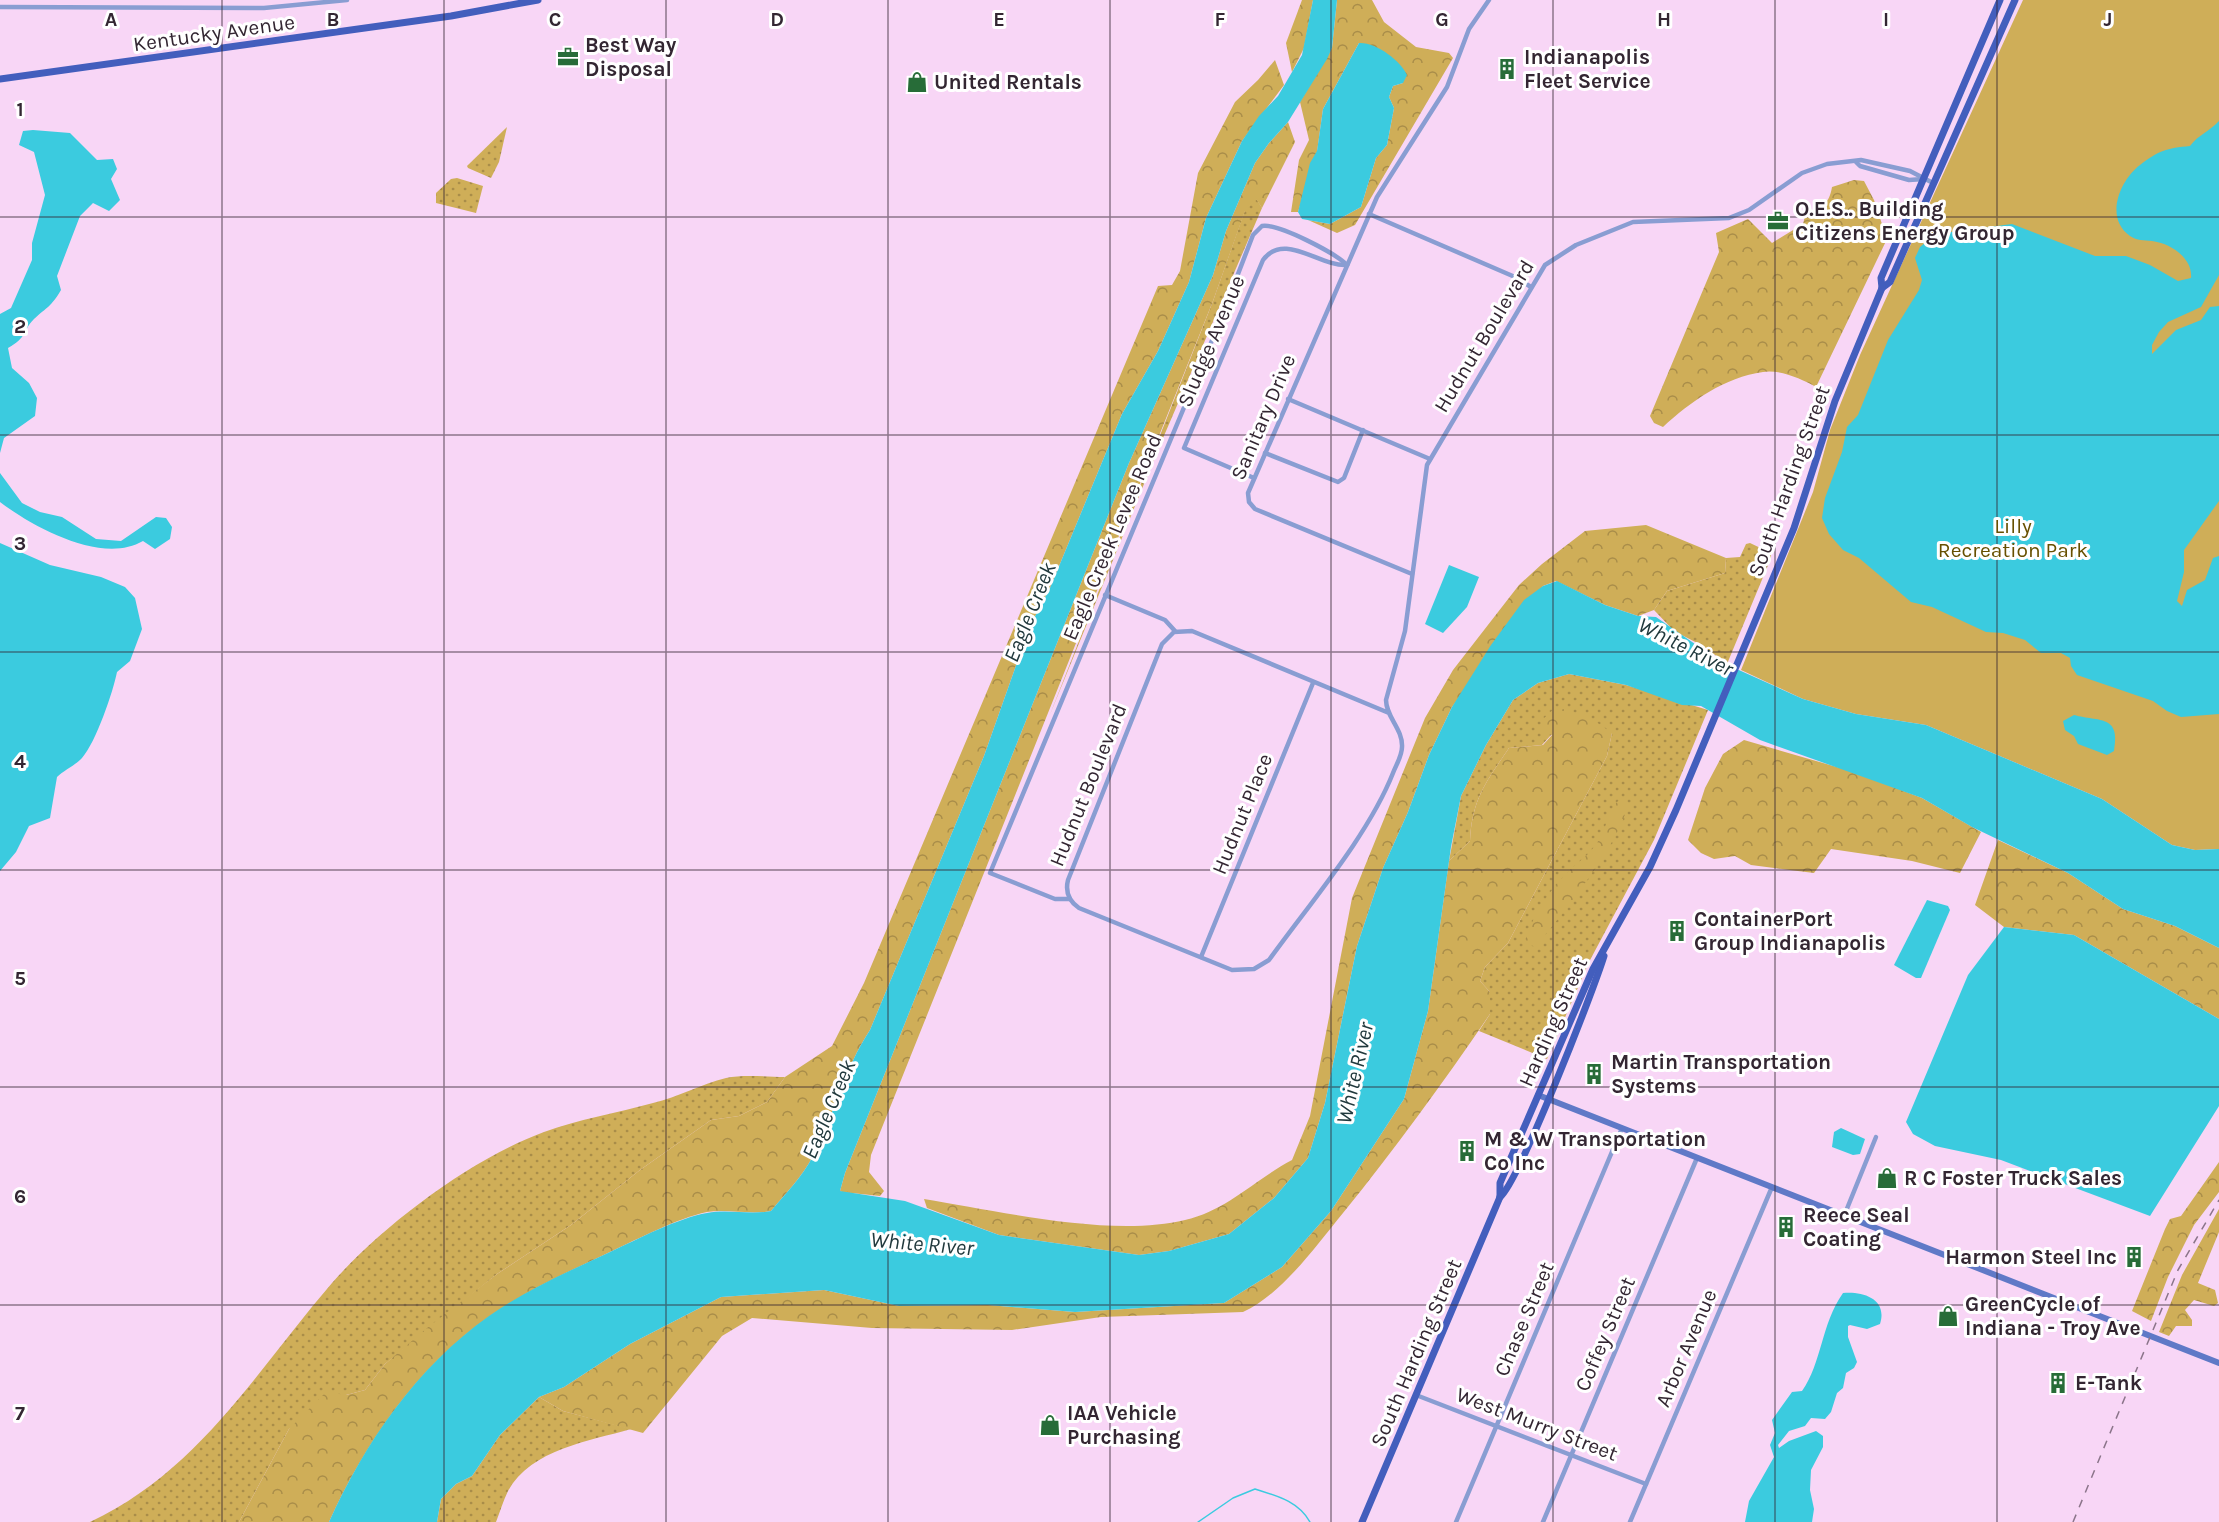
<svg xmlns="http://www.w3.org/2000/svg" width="2219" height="1522" font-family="Karla,sans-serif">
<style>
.grass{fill:url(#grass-dots)}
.forest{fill:url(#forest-crowns)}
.park{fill:#cfae58}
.water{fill:#3bcbdf}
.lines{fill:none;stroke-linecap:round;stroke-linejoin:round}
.stream{stroke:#3bcbdf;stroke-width:1.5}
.street{stroke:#899dd2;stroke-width:4.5}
.secondary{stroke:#5f79c7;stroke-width:6}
.primary{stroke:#435ebd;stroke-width:7}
.rail{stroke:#8b758a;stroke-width:1.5;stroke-dasharray:8 8;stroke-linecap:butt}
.grid{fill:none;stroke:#332632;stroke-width:1.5;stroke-opacity:0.55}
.labels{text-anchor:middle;stroke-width:6;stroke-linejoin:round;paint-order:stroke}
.street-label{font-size:21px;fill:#332632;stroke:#fff}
.poi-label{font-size:21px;font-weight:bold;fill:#332632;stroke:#fff;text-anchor:start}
.park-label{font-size:21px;fill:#675001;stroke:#fff}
.water-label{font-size:22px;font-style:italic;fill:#21393d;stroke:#fff}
.grid-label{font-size:20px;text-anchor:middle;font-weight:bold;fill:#332632;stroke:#fff;stroke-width:6;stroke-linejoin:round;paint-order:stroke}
</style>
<defs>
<pattern id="grass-dots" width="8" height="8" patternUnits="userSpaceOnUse" patternTransform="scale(1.5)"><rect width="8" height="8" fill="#cfae58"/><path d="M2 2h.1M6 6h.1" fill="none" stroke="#a98d49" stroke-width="1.8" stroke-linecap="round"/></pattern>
<pattern id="forest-crowns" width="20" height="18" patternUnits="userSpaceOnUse" patternTransform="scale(1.5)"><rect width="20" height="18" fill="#cfae58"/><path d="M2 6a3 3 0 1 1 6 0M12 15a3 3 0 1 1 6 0" fill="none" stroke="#a98d49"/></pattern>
</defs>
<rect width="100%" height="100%" fill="#f8d6f6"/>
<g class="grass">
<polygon points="507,127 499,162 491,178 468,168 467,166"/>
<polygon points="457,178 483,186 476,213 436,203 436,193 451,179"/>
<polygon points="1256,198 1262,208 1157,452 1049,717 1213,301 1245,210"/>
<polygon points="1750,543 1771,553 1771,558 1727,664 1703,646 1674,631 1654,610 1667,591 1725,573 1726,558 1740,557 1746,544"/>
<path d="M 1569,674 L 1626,685 L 1708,710 L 1654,840 L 1589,962 L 1547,1059 L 1479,1031 L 1490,1014 L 1490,992 L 1480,981 L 1485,967 L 1508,943 L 1607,756 L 1612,733 L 1552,734 L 1542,745 L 1509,748 C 1486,782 1472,799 1470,841 L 1449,861 L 1461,796 L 1486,745 L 1513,700 L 1538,683 Z"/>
<path d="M 785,1077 L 767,1102 L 739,1116 L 711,1120 L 640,1170 L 571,1225 L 497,1274 L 385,1364 L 365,1390 L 346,1395 L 289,1429 L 239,1522 L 90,1522 C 200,1470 256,1371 332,1283 C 383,1225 471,1159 544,1132 C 579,1119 617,1113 653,1103 C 678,1097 702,1084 726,1078 C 744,1074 767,1077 785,1077 Z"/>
<path d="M 539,1397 L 563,1411 L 631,1429 C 590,1441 531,1449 508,1491 C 503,1501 500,1512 496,1522 L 437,1522 L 441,1499 L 456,1484 L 472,1476 L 500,1435 Z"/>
</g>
<g class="forest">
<polygon points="1302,0 1313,0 1304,48 1292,72 1286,43"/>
<polygon points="1337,0 1372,0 1384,22 1416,47 1449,53 1453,58 1355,225 1337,233 1308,220 1330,224 1361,207 1376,158 1387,145 1394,108 1389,97 1393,86 1403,83 1359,43 1323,109 1317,152 1298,212 1291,212 1299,160 1309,140 1300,102 1332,48"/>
<path d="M 1275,60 L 1284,85 L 1242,141 L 1206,218 L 1189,282 L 1158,351 L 1122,414 L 1050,588 L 1030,626 L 984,756 L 870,1030 C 844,1069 834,1115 813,1156 C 802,1177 786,1193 771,1211 C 750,1215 728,1209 707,1212 C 678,1218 638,1239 610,1252 C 570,1271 527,1290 490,1316 C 417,1367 365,1443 329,1522 L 239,1522 L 289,1429 L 326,1392 L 346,1395 L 365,1390 L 385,1364 L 427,1328 L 497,1274 L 571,1225 L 640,1170 L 711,1120 L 739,1116 L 767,1102 L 785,1077 L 832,1046 L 864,983 L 1158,286 L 1172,285 L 1180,271 L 1198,173 L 1235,102 L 1258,80 Z"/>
<polygon points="1288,122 1295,142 1262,208 1256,199 1245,211 1213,301 871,1155 869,1172 884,1191 880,1196 842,1192 840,1191 845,1173 1129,463 1213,275 1226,231 1255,163 1269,143"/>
<path d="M 1854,180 L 1864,181 L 1874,200 L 1887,239 L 1816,387 C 1802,379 1779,369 1763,372 C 1725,377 1690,402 1663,427 L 1654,423 L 1650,416 L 1719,252 L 1716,233 L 1748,219 L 1772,243 L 1803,224 L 1806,212 C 1822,207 1829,205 1832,187 Z"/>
<path d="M 1646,525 L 1726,558 L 1725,573 L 1667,591 L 1654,610 L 1638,616 L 1605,605 L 1556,581 L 1543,586 L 1452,707 L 1429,755 L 1408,812 L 1383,868 L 1357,946 L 1325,1103 L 1308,1158 L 1274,1198 L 1229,1234 L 1169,1251 L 1139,1255 L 999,1235 L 927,1208 L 924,1199 C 999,1211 1111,1238 1185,1220 C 1226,1211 1256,1179 1292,1160 L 1310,1116 L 1352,898 L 1425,718 L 1453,670 L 1519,585 L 1542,564 L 1585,531 Z"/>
<path d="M 1556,707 L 1589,717 L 1612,733 L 1607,756 L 1508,943 L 1485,967 L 1480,981 L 1490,992 L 1490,1014 C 1443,1083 1395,1149 1343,1213 C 1316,1246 1282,1294 1243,1312 L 1101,1317 L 1012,1330 L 872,1328 L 752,1318 L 722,1336 L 643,1433 L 563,1411 L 539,1397 L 564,1387 L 630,1344 L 721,1297 L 824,1290 L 899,1306 L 988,1305 L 1075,1312 L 1224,1303 L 1282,1267 L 1331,1211 L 1404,1099 L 1428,1011 L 1449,861 L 1470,841 C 1472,799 1486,782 1509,748 L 1543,745 L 1552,735 L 1540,730 L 1543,719 Z"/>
<polygon points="1744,740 1854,772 1922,798 1981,832 1960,873 1912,861 1831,849 1814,873 1751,865 1735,856 1714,859 1701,853 1688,840 1705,788 1723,754"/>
<path d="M 1620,799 L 1627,801 C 1630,831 1556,923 1535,947 L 1525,942 C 1533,913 1551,888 1573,867 C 1584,858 1594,850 1601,836 C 1608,823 1608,810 1620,799 Z"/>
<polygon points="1998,840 2068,873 2123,909 2175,926 2219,948 2219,1019 2074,935 2004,927 1975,905"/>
<polygon points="2219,1162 2219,1192 2194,1225 2168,1277 2151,1321 2132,1311 2165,1229 2170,1219 2181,1216"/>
<polygon points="2219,1209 2219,1232 2198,1283 2215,1290 2218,1303 2214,1306 2194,1300 2185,1310 2192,1320 2192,1326 2176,1326 2169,1336 2159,1332 2182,1275"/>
</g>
<polygon class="park" points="2023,0 2219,0 2219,849 2195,850 2172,845 2102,799 1926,725 1856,714 1803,699 1741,670 1813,492 1830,430 1860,355"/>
<g class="water">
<path d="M 1313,0 L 1337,0 L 1332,48 L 1327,59 L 1288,122 L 1269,143 L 1255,163 L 1226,231 L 1213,275 L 1129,463 L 845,1173 L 840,1191 L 905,1201 L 999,1235 L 1139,1255 L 1169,1251 L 1229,1234 L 1274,1198 L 1308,1158 L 1325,1103 L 1357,946 L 1383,868 L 1408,812 L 1429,755 L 1452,707 L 1491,645 L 1524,600 L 1543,586 L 1557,581 L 1605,605 L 1638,616 L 1656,617 L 1721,662 L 1803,699 L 1856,714 L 1926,725 L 2102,799 L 2172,845 L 2195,850 L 2219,849 L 2219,948 L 2175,926 L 2123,909 L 2068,873 L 1972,827 L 1922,798 L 1760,740 L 1701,706 L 1682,705 L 1626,685 L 1569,674 L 1538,683 L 1513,700 L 1486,745 L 1461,796 L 1451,847 L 1428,1011 L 1404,1099 L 1331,1211 L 1282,1267 L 1224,1303 L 1075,1312 L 988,1305 L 899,1306 L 824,1290 L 721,1297 L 630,1344 L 564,1387 L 539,1397 L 500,1435 L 472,1476 L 456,1484 L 441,1499 L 437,1522 L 329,1522 C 365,1442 417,1367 489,1316 C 526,1290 569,1271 610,1252 C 638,1239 678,1218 707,1213 C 728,1209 750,1215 771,1211 C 786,1193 802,1177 813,1156 C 834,1115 844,1069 870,1030 L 984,756 L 1030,626 L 1050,588 L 1122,414 L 1158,351 L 1189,282 L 1206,218 L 1242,141 L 1259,116 L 1278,96 L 1302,55 Z"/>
<path d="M 1359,43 C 1376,42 1401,61 1407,75 L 1403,83 L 1393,86 L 1389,97 L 1394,108 L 1387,145 L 1376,158 L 1361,207 L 1330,224 L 1302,219 L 1298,212 L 1310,163 L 1317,151 L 1323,109 Z"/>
<path d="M 2219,121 L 2219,275 L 2201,307 L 2168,322 L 2159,332 L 2152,345 L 2152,354 L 2176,330 L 2201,320 L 2210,307 L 2219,306 L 2219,501 L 2184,550 L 2184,572 L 2177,601 L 2182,606 L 2187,590 L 2205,580 L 2213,558 L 2219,556 L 2219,714 L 2181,717 L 2167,711 L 2153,701 L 2077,675 L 2071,666 L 2070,658 L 2061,653 L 2041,653 L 2025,640 L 2003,633 L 1986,632 L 1932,607 L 1911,602 L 1859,558 L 1843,550 L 1829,534 L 1822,518 L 1825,498 L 1842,452 L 1847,427 L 1858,415 L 1888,340 L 1919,290 L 1922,280 L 1915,258 L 1920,247 L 1940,230 L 1952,232 L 2012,224 L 2095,256 L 2126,256 L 2150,265 L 2178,281 L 2191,278 C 2193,258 2170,243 2152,241 C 2144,240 2137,241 2130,236 C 2104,218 2120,180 2140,165 C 2158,151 2167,148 2190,146 C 2198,135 2210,131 2219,121 Z"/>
<path d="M 33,130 L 70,133 L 97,160 L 113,159 L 117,169 L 111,179 L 120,200 L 109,211 L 93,203 L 80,216 L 57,276 L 61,290 C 51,307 47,307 34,319 C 22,331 28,337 8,348 L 12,368 L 29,383 L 37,398 L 35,416 L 4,438 L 0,453 L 0,314 L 11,308 L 32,260 L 32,243 L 45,195 L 34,152 L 19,145 L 23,131 Z"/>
<path d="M 0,473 L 22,503 L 40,512 L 62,517 L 96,539 L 121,541 L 156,517 L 166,518 L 172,527 L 170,539 L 155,549 L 143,541 C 102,565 33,527 0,502 Z"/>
<path d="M 0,543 L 50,565 L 101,577 L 125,587 L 135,598 L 142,629 L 130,661 L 117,672 C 113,692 96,742 82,758 C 76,765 64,770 57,777 L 50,818 L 29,826 L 16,852 L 0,871 Z"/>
<polygon points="1449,565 1479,577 1467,607 1443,633 1425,624"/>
<path d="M 2074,715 C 2099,722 2121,714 2114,751 L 2107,755 L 2078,744 L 2074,736 L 2065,730 L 2063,721 Z"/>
<polygon points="1927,900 1948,906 1950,910 1921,978 1916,978 1894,965"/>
<polygon points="2004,927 2074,935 2219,1019 2219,1106 2150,1216 2001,1160 1935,1146 1913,1134 1906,1122 1968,975"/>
<polygon points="1841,1128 1865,1139 1860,1154 1853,1155 1832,1147 1834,1132"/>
<path d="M 1843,1293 C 1863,1291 1888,1299 1880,1324 L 1867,1329 L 1850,1325 L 1848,1326 L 1848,1337 L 1857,1362 L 1854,1368 L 1846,1373 L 1843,1388 L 1837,1393 L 1831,1412 L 1825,1419 L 1811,1418 L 1805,1426 L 1789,1431 L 1778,1445 L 1779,1448 L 1789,1441 L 1816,1431 L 1823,1436 L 1823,1447 L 1811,1470 L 1810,1490 L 1814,1509 L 1812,1522 L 1745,1522 L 1749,1501 L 1774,1457 L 1770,1445 L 1775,1433 L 1772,1420 L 1792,1392 L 1802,1391 C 1822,1363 1821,1324 1843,1293 Z"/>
</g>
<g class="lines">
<path class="stream" d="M 1198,1522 L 1233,1498 L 1255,1489 C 1277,1496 1298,1501 1310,1522"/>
<g class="street">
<polyline points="0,7 264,8 347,0"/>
<polyline points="1856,162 1860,166 1909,180 1924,179"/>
<polyline points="1369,214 1515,277 1531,287"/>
<polyline points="1288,399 1430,459"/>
<polyline points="1265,453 1338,482 1344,478 1363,430"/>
<path d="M 1254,478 L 1184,448 L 1263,260 C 1284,231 1320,267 1347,265"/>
<polyline points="1412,574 1255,509 1249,502 1248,493 1377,197 1447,87 1469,29 1489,0"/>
<polyline points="1105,595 1165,620 1175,631"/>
<path d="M 1389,713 L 1192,631 L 1174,632 L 1162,644 L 1068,880 C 1065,892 1069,901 1079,908 L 1232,970 L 1254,969 L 1269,960 C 1310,903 1368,836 1393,773 C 1396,765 1402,756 1402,747 C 1403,729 1386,717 1386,700 L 1405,631 L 1427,465 L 1545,265 L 1576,245 L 1633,222 L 1729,218 L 1749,210 L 1802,173 L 1827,164 L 1861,160 L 1910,171 L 1933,183"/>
<path d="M 1070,899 L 1055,899 L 990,873 L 1218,326 L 1253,235 L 1262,226 C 1278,223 1335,253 1347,265"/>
<polyline points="1201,957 1313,683"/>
<polyline points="1844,1216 1876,1137"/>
<polyline points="1416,1395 1646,1484"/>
<polyline points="1456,1522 1622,1128"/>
<polyline points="1543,1522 1697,1158"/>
<polyline points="1630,1522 1772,1187"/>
</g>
<polyline class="secondary" points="1538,1095 2219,1363"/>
<g class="primary">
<polyline points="0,79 451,16 538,0"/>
<polyline points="1882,288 1890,282 2015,0"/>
<path d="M 1500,1197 C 1519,1182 1594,989 1604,956"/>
<polyline points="1362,1522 1500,1197 1500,1183 1593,969 1650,867 1676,810 1794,528 1835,401 1882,288 1881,278 2000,0"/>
</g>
<polyline class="rail" points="2073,1522 2178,1270 2219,1200"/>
</g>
<path class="grid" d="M 222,0 L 222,1522M 444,0 L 444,1522M 666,0 L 666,1522M 888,0 L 888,1522M 1110,0 L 1110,1522M 1331,0 L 1331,1522M 1553,0 L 1553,1522M 1775,0 L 1775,1522M 1997,0 L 1997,1522M 0,217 L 2219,217M 0,435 L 2219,435M 0,652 L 2219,652M 0,870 L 2219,870M 0,1087 L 2219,1087M 0,1305 L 2219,1305"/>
<defs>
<symbol id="office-bare" viewBox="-9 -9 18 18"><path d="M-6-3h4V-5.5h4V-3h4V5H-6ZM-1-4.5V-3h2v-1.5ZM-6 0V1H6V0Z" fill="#276c38" stroke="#fff" stroke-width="2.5" paint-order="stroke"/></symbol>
<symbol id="building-bare" viewBox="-9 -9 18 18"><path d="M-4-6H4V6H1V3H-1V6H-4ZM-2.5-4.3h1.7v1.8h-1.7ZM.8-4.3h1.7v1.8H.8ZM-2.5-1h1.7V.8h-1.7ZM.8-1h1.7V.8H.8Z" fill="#276c38" stroke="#fff" stroke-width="2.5" paint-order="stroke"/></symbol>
<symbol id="shop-bare" viewBox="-9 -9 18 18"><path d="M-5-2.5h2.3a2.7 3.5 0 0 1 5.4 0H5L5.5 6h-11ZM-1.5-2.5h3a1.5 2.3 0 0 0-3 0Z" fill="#276c38" stroke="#fff" stroke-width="2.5" paint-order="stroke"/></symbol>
</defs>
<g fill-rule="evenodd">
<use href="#office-bare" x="553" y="42" width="30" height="30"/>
<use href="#building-bare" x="1492" y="54" width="30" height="30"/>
<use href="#shop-bare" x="902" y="67" width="30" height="30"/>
<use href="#office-bare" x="1763" y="206" width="30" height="30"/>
<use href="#building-bare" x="1662" y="916" width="30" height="30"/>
<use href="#building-bare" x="1579" y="1059" width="30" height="30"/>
<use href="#building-bare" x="1452" y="1136" width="30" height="30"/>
<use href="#shop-bare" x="1872" y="1163" width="30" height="30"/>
<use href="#building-bare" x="1771" y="1212" width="30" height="30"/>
<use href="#building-bare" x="2119" y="1242" width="30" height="30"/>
<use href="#shop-bare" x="1933" y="1301" width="30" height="30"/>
<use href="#building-bare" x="2043" y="1368" width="30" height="30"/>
<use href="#shop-bare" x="1035" y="1410" width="30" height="30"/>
</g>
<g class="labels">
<g class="street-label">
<text transform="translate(214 33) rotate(-8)" y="7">Kentucky Avenue</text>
<text transform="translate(1484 336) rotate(-59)" y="7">Hudnut Boulevard</text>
<text transform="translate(1211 341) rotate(-67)" y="7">Sludge Avenue</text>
<text transform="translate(1263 417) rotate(-67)" y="7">Sanitary Drive</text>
<text transform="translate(1789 481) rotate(-70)" y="7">South Harding Street</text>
<text transform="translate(1112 537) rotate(-67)" y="7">Eagle Creek Levee Road</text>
<text transform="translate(1088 785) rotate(-68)" y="7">Hudnut Boulevard</text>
<text transform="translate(1242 814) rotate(-68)" y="7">Hudnut Place</text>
<text transform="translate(1553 1022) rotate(-66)" y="7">Harding Street</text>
<text transform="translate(1524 1319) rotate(-67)" y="7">Chase Street</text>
<text transform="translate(1605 1334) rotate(-67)" y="7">Coffey Street</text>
<text transform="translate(1686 1348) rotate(-67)" y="7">Arbor Avenue</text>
<text transform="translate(1416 1353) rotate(-67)" y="7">South Harding Street</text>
<text transform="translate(1537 1424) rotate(21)" y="7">West Murry Street</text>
</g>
<g class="poi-label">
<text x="585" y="52">Best Way<tspan x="585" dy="24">Disposal</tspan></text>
<text x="1524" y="64">Indianapolis<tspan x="1524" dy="24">Fleet Service</tspan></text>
<text x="934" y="89">United Rentals</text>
<text x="1795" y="216">O.E.S.. Building<tspan x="1795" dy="24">Citizens Energy Group</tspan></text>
<text x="1694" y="926">ContainerPort<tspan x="1694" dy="24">Group Indianapolis</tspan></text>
<text x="1611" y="1069">Martin Transportation<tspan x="1611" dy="24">Systems</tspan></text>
<text x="1484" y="1146">M &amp; W Transportation<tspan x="1484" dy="24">Co Inc</tspan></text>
<text x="1904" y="1185">R C Foster Truck Sales</text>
<text x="1803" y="1222">Reece Seal<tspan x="1803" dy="24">Coating</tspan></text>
<text x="2117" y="1264" text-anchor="end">Harmon Steel Inc</text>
<text x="1965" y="1311">GreenCycle of<tspan x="1965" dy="24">Indiana - Troy Ave</tspan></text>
<text x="2075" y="1390">E-Tank</text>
<text x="1067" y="1420">IAA Vehicle<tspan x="1067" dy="24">Purchasing</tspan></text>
</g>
<g class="park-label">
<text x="2013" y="533">Lilly<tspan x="2013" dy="24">Recreation Park</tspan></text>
</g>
<g class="water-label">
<text transform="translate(1029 612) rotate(-68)" y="8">Eagle Creek</text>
<text transform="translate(1686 646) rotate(27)" y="8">White River</text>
<text transform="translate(1354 1073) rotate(-77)" y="8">White River</text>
<text transform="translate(828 1109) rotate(-67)" y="8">Eagle Creek</text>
<text transform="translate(922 1243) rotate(5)" y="8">White River</text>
</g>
</g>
<g class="grid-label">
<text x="111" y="26">A</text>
<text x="333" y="26">B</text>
<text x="555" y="26">C</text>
<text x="777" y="26">D</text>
<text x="999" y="26">E</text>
<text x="1220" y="26">F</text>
<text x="1442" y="26">G</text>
<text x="1664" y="26">H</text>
<text x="1886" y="26">I</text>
<text x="2108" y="26">J</text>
<text x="20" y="116">1</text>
<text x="20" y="333">2</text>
<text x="20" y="550">3</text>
<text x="20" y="768">4</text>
<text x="20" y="985">5</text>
<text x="20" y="1203">6</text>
<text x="20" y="1420">7</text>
</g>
</svg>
